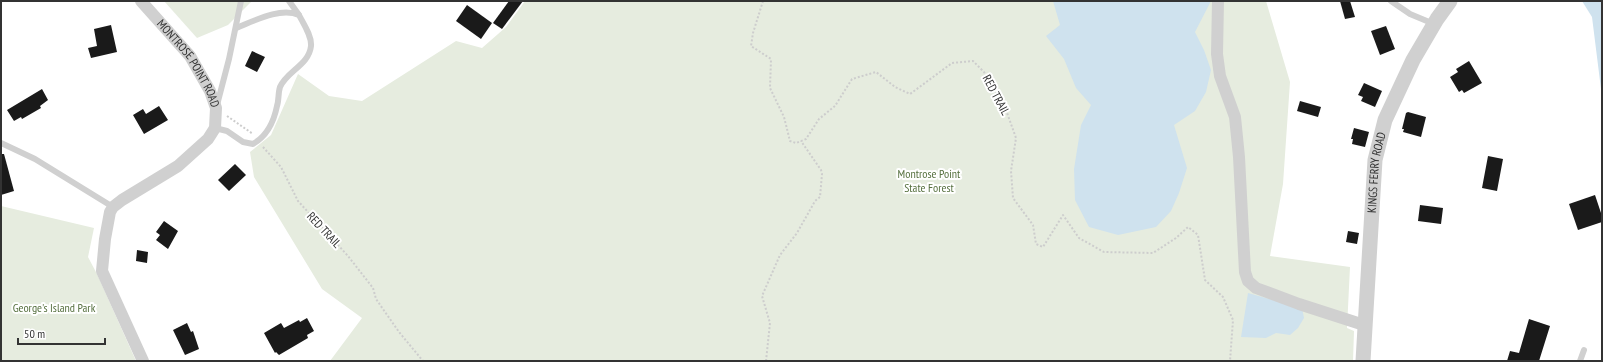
<svg xmlns="http://www.w3.org/2000/svg" width="1603" height="362" font-family="'PT Sans Narrow',sans-serif">
<style>
.green{fill:#e6ecdf}
.water{fill:#cfe2ee}
.building{fill:#1a1a1a}
.lines{fill:none;stroke-linecap:round;stroke-linejoin:round}
.path{stroke:#cdcdcd;stroke-width:2;stroke-dasharray:2 2;stroke-linecap:butt}
.service{stroke:#d0d0d0;stroke-width:6}
.minor{stroke:#d0d0d0;stroke-width:12}
.tertiary{stroke:#d0d0d0;stroke-width:15}
.labels{text-anchor:middle;stroke-width:4;stroke-linejoin:round;paint-order:stroke}
.street-label{font-size:12px;fill:#333;stroke:#fff}
.park-label{font-size:12px;fill:#56703f;stroke:#fff}
</style>
<rect width="100%" height="100%" fill="#fff"/>
<g class="green">
<polygon points="164,1 252,1 228,25 197,38"/>
<polygon points="525,1 1266,1 1290,82 1283,184 1270,256 1350,267 1347,328 1354,331 1353,361 330,361 362,318 322,289 254,177 250,152 271,135 298,74 329,96 362,101 456,41 482,48 506,27"/>
<polygon points="1,206 94,228 88,257 97,274 136,361 1,361"/>
</g>
<g class="water">
<polygon points="1053,1 1211,1 1195,32 1204,50 1211,70 1206,92 1195,111 1174,125 1187,168 1179,193 1171,211 1156,227 1118,235 1089,227 1075,200 1074,169 1081,125 1091,105 1076,88 1064,59 1046,36 1060,25"/>
<polygon points="1582,1 1602,1 1602,97 1592,17"/>
<polygon points="1248,293 1302,308 1304,318 1298,328 1290,335 1276,333 1266,338 1241,337"/>
</g>
<g class="building">
<polygon points="509,1 523,1 502,29 493,23"/>
<polygon points="1340,1 1350,1 1355,17 1345,19"/>
<polygon points="467,5 492,23 481,39 456,21"/>
<polygon points="111,25 117,52 91,58 88,48 97,46 94,29"/>
<polygon points="1386,26 1395,49 1380,55 1371,31"/>
<polygon points="252,51 265,57 257,72 245,66"/>
<polygon points="1469,61 1482,83 1464,93 1462,90 1459,92 1450,77 1458,72 1456,69"/>
<polygon points="1364,83 1382,91 1375,107 1361,101 1363,97 1358,95"/>
<polygon points="42,89 48,100 40,106 41,108 22,119 21,117 14,121 7,110"/>
<polygon points="1300,101 1321,107 1318,117 1297,111"/>
<polygon points="159,106 168,120 144,134 133,115 143,109 146,114"/>
<polygon points="1408,112 1426,117 1421,137 1403,132 1404,129 1402,129 1406,113"/>
<polygon points="1354,128 1369,132 1365,147 1352,144 1353,139 1351,139"/>
<polygon points="1,154 4,154 14,191 1,195"/>
<polygon points="1488,156 1503,159 1497,191 1482,188"/>
<polygon points="235,164 246,175 229,191 218,180"/>
<polygon points="1595,195 1602,216 1602,222 1578,230 1569,204"/>
<polygon points="1420,205 1443,208 1441,224 1418,221"/>
<polygon points="164,221 178,231 168,249 156,240 160,235 156,232"/>
<polygon points="1348,231 1359,233 1357,244 1346,242"/>
<polygon points="137,250 148,252 147,263 136,261"/>
<polygon points="307,318 314,331 307,335 308,338 279,355 276,352 275,353 264,333 281,323 284,328 299,320 300,322"/>
<polygon points="1529,319 1550,326 1539,361 1507,361 1510,351 1519,353"/>
<polygon points="187,323 191,332 193,331 199,349 185,355 173,330"/>
</g>
<g class="lines">
<g class="path">
<polyline points="763,1 753,33 751,46 771,59 770,88 784,117 790,141 796,143 806,139 819,119 835,106 852,79 876,72 895,87 910,94 952,63 973,61 984,72 1006,110 1016,138 1011,171 1013,198 1033,225 1036,244 1043,247 1063,215 1079,238 1104,252 1153,253 1176,238 1188,227 1198,235 1205,280 1223,297 1233,320 1230,361"/>
<polyline points="227,116 253,134"/>
<polyline points="263,147 281,167 298,201 348,256 373,288 376,299 399,332 423,361"/>
<polyline points="766,361 770,323 762,296 780,255 797,233 815,201 820,197 822,174 821,170 801,141"/>
</g>
<g class="service">
<polyline points="1391,1 1410,14 1434,24"/>
<path d="M 236,28 C 254,21 280,7 299,15 L 289,1"/>
<polyline points="217,105 229,59 241,1"/>
<path d="M 215,128 L 227,131 L 243,142 L 253,144 C 267,136 274,121 277,106 C 279,100 278,93 280,87 C 287,71 309,65 311,46 C 312,36 303,23 299,15"/>
<polyline points="1,143 35,159 113,207"/>
<polyline points="1580,361 1584,350"/>
</g>
<g class="minor">
<path id="s1" d="M 141,1 L 190,56 L 210,91 L 216,108 L 215,128 L 208,139 L 178,166 L 122,200 L 113,207 L 110,212 L 105,239 L 102,271 L 143,361"/>
<polyline points="1218,1 1217,54 1220,76 1235,117 1239,157 1245,272 1248,281 1256,288 1299,304 1364,325"/>
</g>
<path class="tertiary" id="s2" d="M 1363,361 L 1375,160 L 1385,120 L 1413,60 L 1437,19 L 1450,1"/>
</g>
<g class="labels">
<g class="street-label">
<text dy="4" stroke="none"><textPath href="#s1" startOffset="79">MONTROSE POINT ROAD</textPath></text>
<text transform="translate(996 95) rotate(62)" y="4">RED TRAIL</text>
<text dy="4" stroke="none"><textPath href="#s2" startOffset="189">KINGS FERRY ROAD</textPath></text>
<text transform="translate(324 230) rotate(47)" y="4">RED TRAIL</text>
</g>
<g class="park-label">
<text x="929" y="178">Montrose Point<tspan x="929" dy="14">State Forest</tspan></text>
<text x="54" y="312">George's Island Park</text>
</g>
</g>
<rect width="1603" height="362" fill="none" stroke="#333333" stroke-width="4"/>
<path d="M18 338v6h87v-6" fill="none" stroke="#333333" stroke-width="2"/>
<text x="24" y="338" font-size="12" fill="#333333" stroke="#ffffff" stroke-width="3" paint-order="stroke">50 m</text>
</svg>
